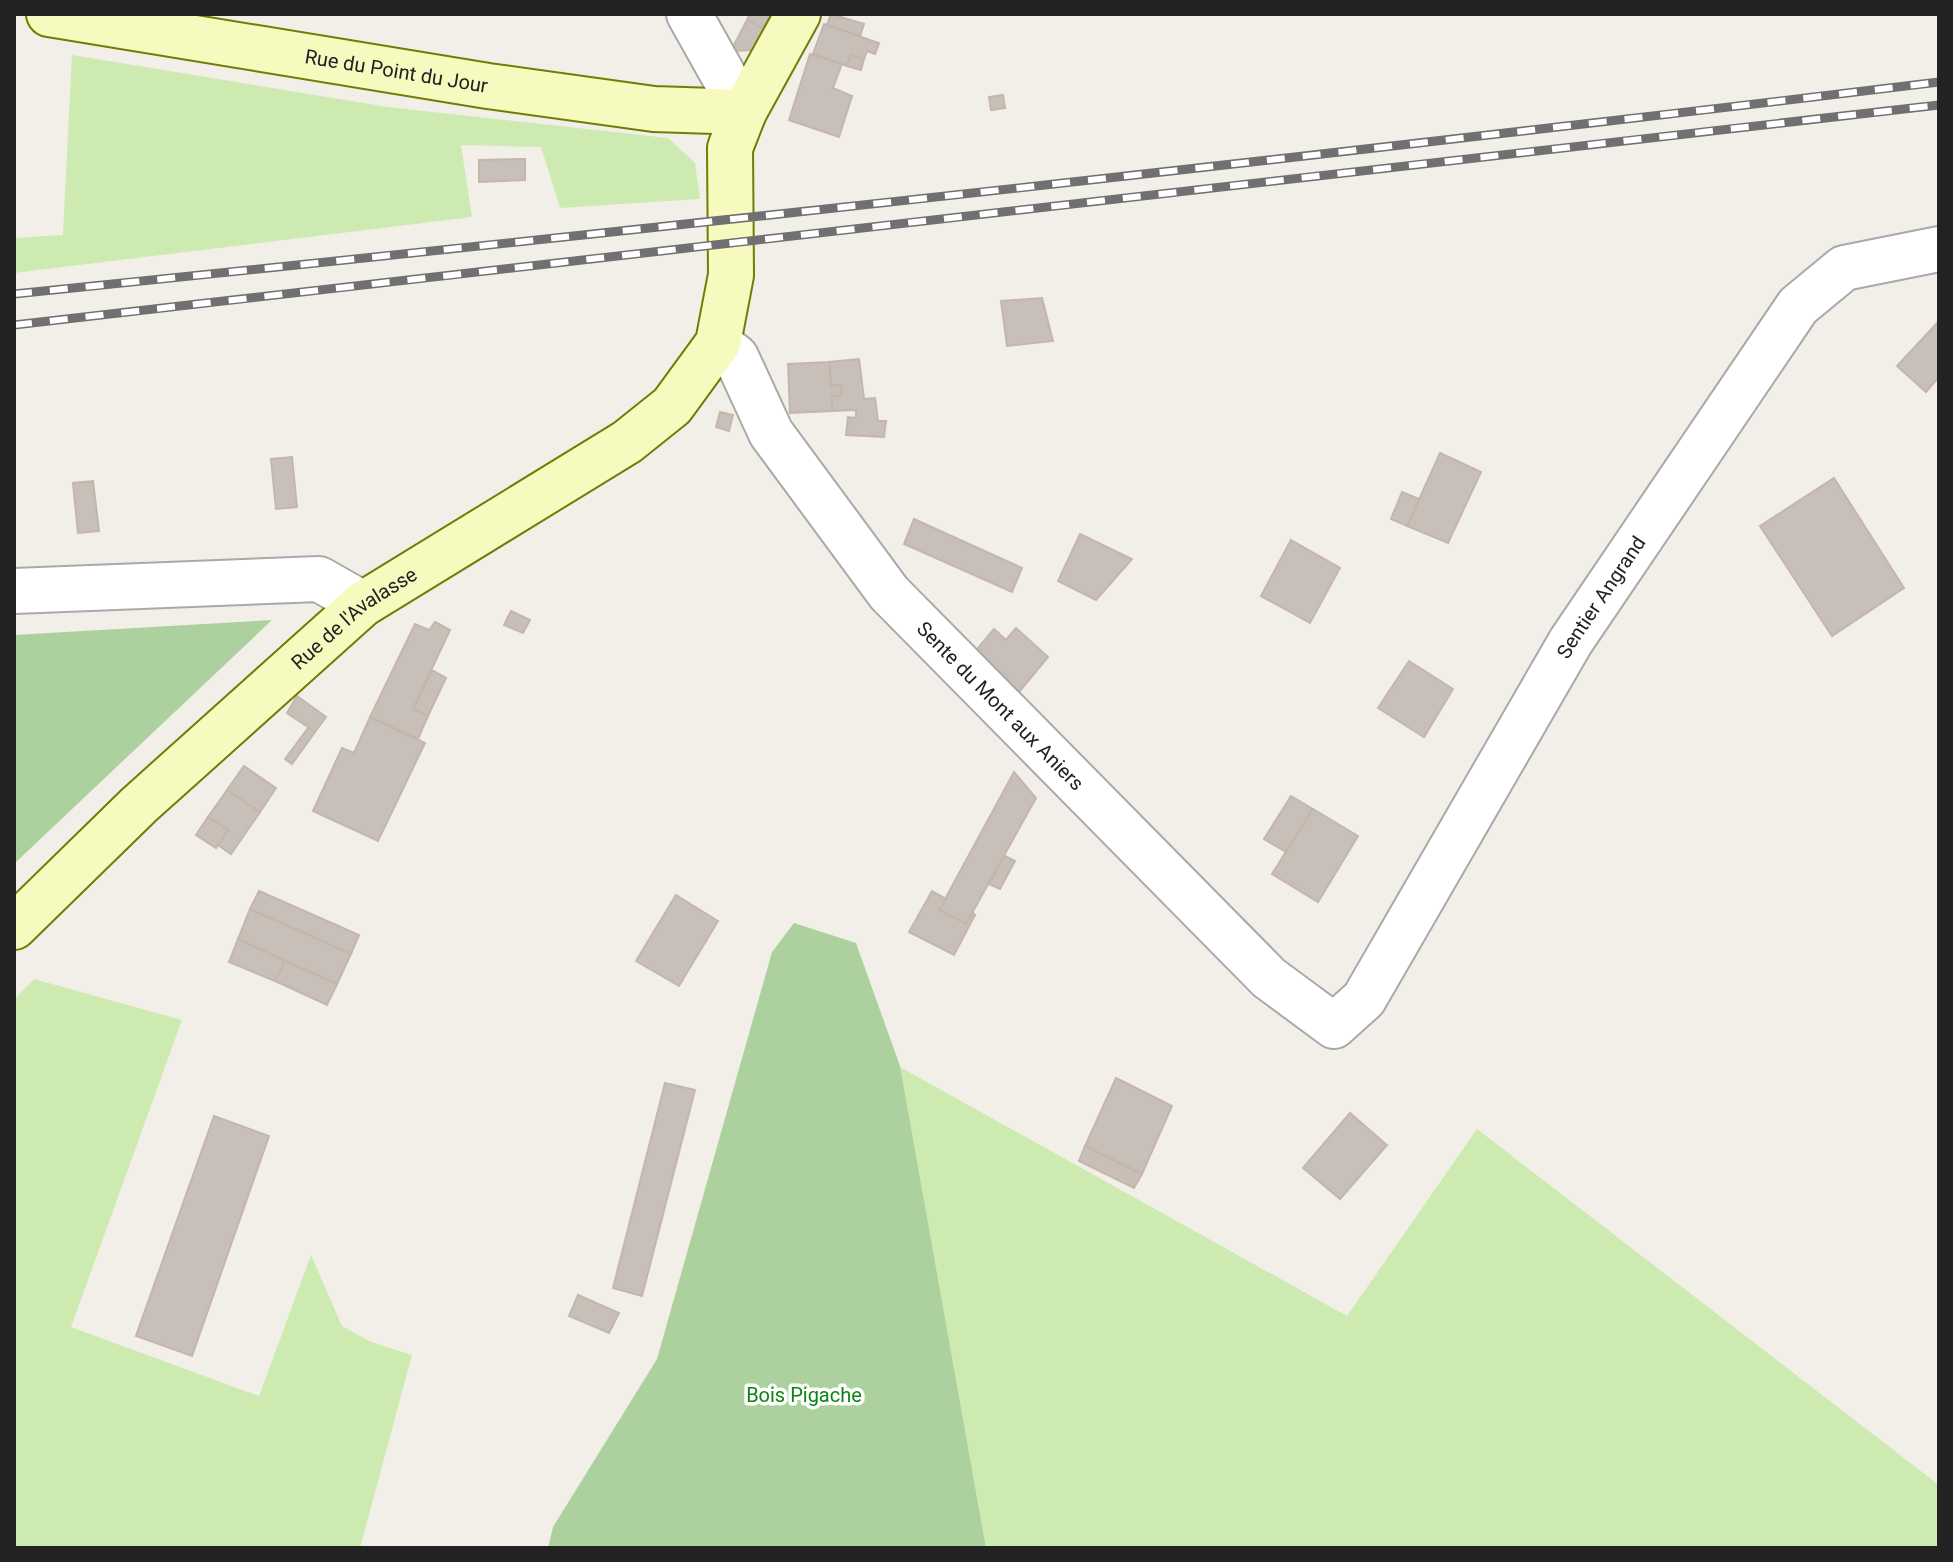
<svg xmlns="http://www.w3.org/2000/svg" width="1953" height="1562" font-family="Roboto,sans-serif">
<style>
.grass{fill:#cdebb0}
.forest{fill:#add19e}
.building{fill:#c7bfb8;stroke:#c4b6ab;stroke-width:2}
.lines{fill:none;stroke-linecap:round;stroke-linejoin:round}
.street-casing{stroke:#a9a9a9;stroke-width:48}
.secondary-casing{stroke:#707d05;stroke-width:48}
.street{stroke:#fff;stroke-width:44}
.secondary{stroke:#f7fabf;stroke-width:44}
.rail-casing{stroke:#707070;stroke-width:9}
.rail{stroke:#fff;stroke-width:6;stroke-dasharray:18;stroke-linecap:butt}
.labels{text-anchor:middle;stroke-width:7;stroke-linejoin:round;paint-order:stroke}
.street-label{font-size:20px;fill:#222;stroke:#fff}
.park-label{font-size:20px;fill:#0c8416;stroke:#fff}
</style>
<rect width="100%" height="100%" fill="#f2efe9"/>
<g class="grass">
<polygon points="72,55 388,107 668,138 695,163 700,199 560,208 541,147 461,145 472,217 14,273 14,238 63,235"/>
<polygon points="34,979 182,1020 71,1327 259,1396 311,1255 342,1326 371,1342 412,1355 360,1548 14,1548 14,1000"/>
<polygon points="900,1067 1347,1316 1477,1129 1939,1485 1939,1548 986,1548"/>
</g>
<g class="forest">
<polygon points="272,620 15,863 14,635"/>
<polygon points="794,923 856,943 900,1066 986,1548 548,1548 553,1527 657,1359 772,952"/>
</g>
<g class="building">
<polygon points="750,14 771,14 763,29 747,20"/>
<polygon points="831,14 864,24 860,36 827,25"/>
<polygon points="747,20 763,29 753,50 731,51"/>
<polygon points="824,24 879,43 875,54 867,51 864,59 851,55 847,66 813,54"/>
<polygon points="810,54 842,64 833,88 852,96 839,137 789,120"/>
<polygon points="851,55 864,59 861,70 847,66"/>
<polygon points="1003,95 1005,108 991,110 989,97"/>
<polygon points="525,159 525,180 479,182 479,160"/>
<polygon points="1042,298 1053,341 1007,346 1001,301"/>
<polygon points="1939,321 1939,377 1926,392 1897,366"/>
<polygon points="859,359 864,399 875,398 878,421 886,421 884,437 846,435 848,417 856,418 856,410 832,411 832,396 841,396 841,385 831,386 829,362"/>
<polygon points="829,362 831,386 841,385 841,396 832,396 832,411 790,413 788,364"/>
<polygon points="720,412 733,415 729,431 716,427"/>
<polygon points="1440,453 1481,472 1448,543 1407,526"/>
<polygon points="292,457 297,507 276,509 271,459"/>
<polygon points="1834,478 1904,588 1832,636 1760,526"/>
<polygon points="93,481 99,531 78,533 73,483"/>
<polygon points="1402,492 1419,499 1407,526 1391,519"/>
<polygon points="914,519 1022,568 1012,592 904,544"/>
<polygon points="1080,534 1132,559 1096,600 1058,581"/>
<polygon points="1291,540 1340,568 1310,623 1261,596"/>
<polygon points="511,611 530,620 523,633 504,625"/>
<polygon points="435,622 450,630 413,709 428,716 418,739 370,717 415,624 429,630"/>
<polygon points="1016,628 1048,657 1014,698 967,661 994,629 1006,640"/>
<polygon points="1409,661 1453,689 1424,737 1378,708"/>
<polygon points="432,670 446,678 428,716 413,709"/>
<polygon points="297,696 326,717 315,732 287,713"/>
<polygon points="370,717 425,743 378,841 313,811 342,748 354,753"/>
<polygon points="308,728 315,732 292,764 285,759"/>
<polygon points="244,766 276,788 260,812 227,790"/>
<polygon points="1014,772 1036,798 966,924 939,910"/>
<polygon points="227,790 260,812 231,854 218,845 228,830 208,817"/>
<polygon points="1291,796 1313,809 1286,852 1264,839"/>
<polygon points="1313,809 1358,836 1318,902 1272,874"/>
<polygon points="208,817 228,830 216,848 196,835"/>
<polygon points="1005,856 1015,861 1000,889 989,884"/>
<polygon points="259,891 359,935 351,954 250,909"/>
<polygon points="932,891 946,899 939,910 966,924 973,913 975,915 954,955 909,932"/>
<polygon points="676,895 718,921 679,986 636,961"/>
<polygon points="250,909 351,954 337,984 238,939"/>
<polygon points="238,939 285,961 275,981 229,962"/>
<polygon points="285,961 337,984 327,1005 275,981"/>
<polygon points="1116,1078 1172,1106 1142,1174 1085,1146"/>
<polygon points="665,1083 695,1090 642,1296 613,1288"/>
<polygon points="1350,1113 1387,1145 1340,1199 1303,1168"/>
<polygon points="214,1116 269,1136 192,1356 136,1336"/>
<polygon points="1085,1146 1142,1174 1134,1188 1079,1161"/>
<polygon points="578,1295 619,1313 609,1333 569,1316"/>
</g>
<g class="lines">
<defs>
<g id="street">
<polyline points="689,14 744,112"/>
<path id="s1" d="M 718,343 L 736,357 L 771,433 L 889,593 L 1269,978 L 1334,1026 L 1364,999 L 1571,641 L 1798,306 L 1844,268 L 1939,249"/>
<polyline points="14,591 319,579 363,604"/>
</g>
<g id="secondary">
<path id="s2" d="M 49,14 L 488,86 L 654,109 L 744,112"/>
<path id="s3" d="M 14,927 L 139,805 L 363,604 L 627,442 L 672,406 L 718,343 L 731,275 L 730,148 L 744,112 L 798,14"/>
</g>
</defs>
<use href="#street" class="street-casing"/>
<use href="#secondary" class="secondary-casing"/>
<use href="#street" class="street"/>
<use href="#secondary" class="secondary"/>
<defs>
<g id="rail">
<path d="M 14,294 C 656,229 1298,159 1939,82"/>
<polyline points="14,325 1939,105"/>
</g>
</defs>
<use href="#rail" class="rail-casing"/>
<use href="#rail" class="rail"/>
</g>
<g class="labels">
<g class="street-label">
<text dy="7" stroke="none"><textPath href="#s2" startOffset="352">Rue du Point du Jour</textPath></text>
<text dy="7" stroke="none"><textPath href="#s1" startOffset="1434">Sentier Angrand</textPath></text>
<text dy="7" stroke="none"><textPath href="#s3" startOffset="460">Rue de l'Avalasse</textPath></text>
<text dy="7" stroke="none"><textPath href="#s1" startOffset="464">Sente du Mont aux Aniers</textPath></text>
</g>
<g class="park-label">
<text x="804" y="1402">Bois Pigache</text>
</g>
</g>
<rect width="1953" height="1562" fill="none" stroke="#222222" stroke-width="32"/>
</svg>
